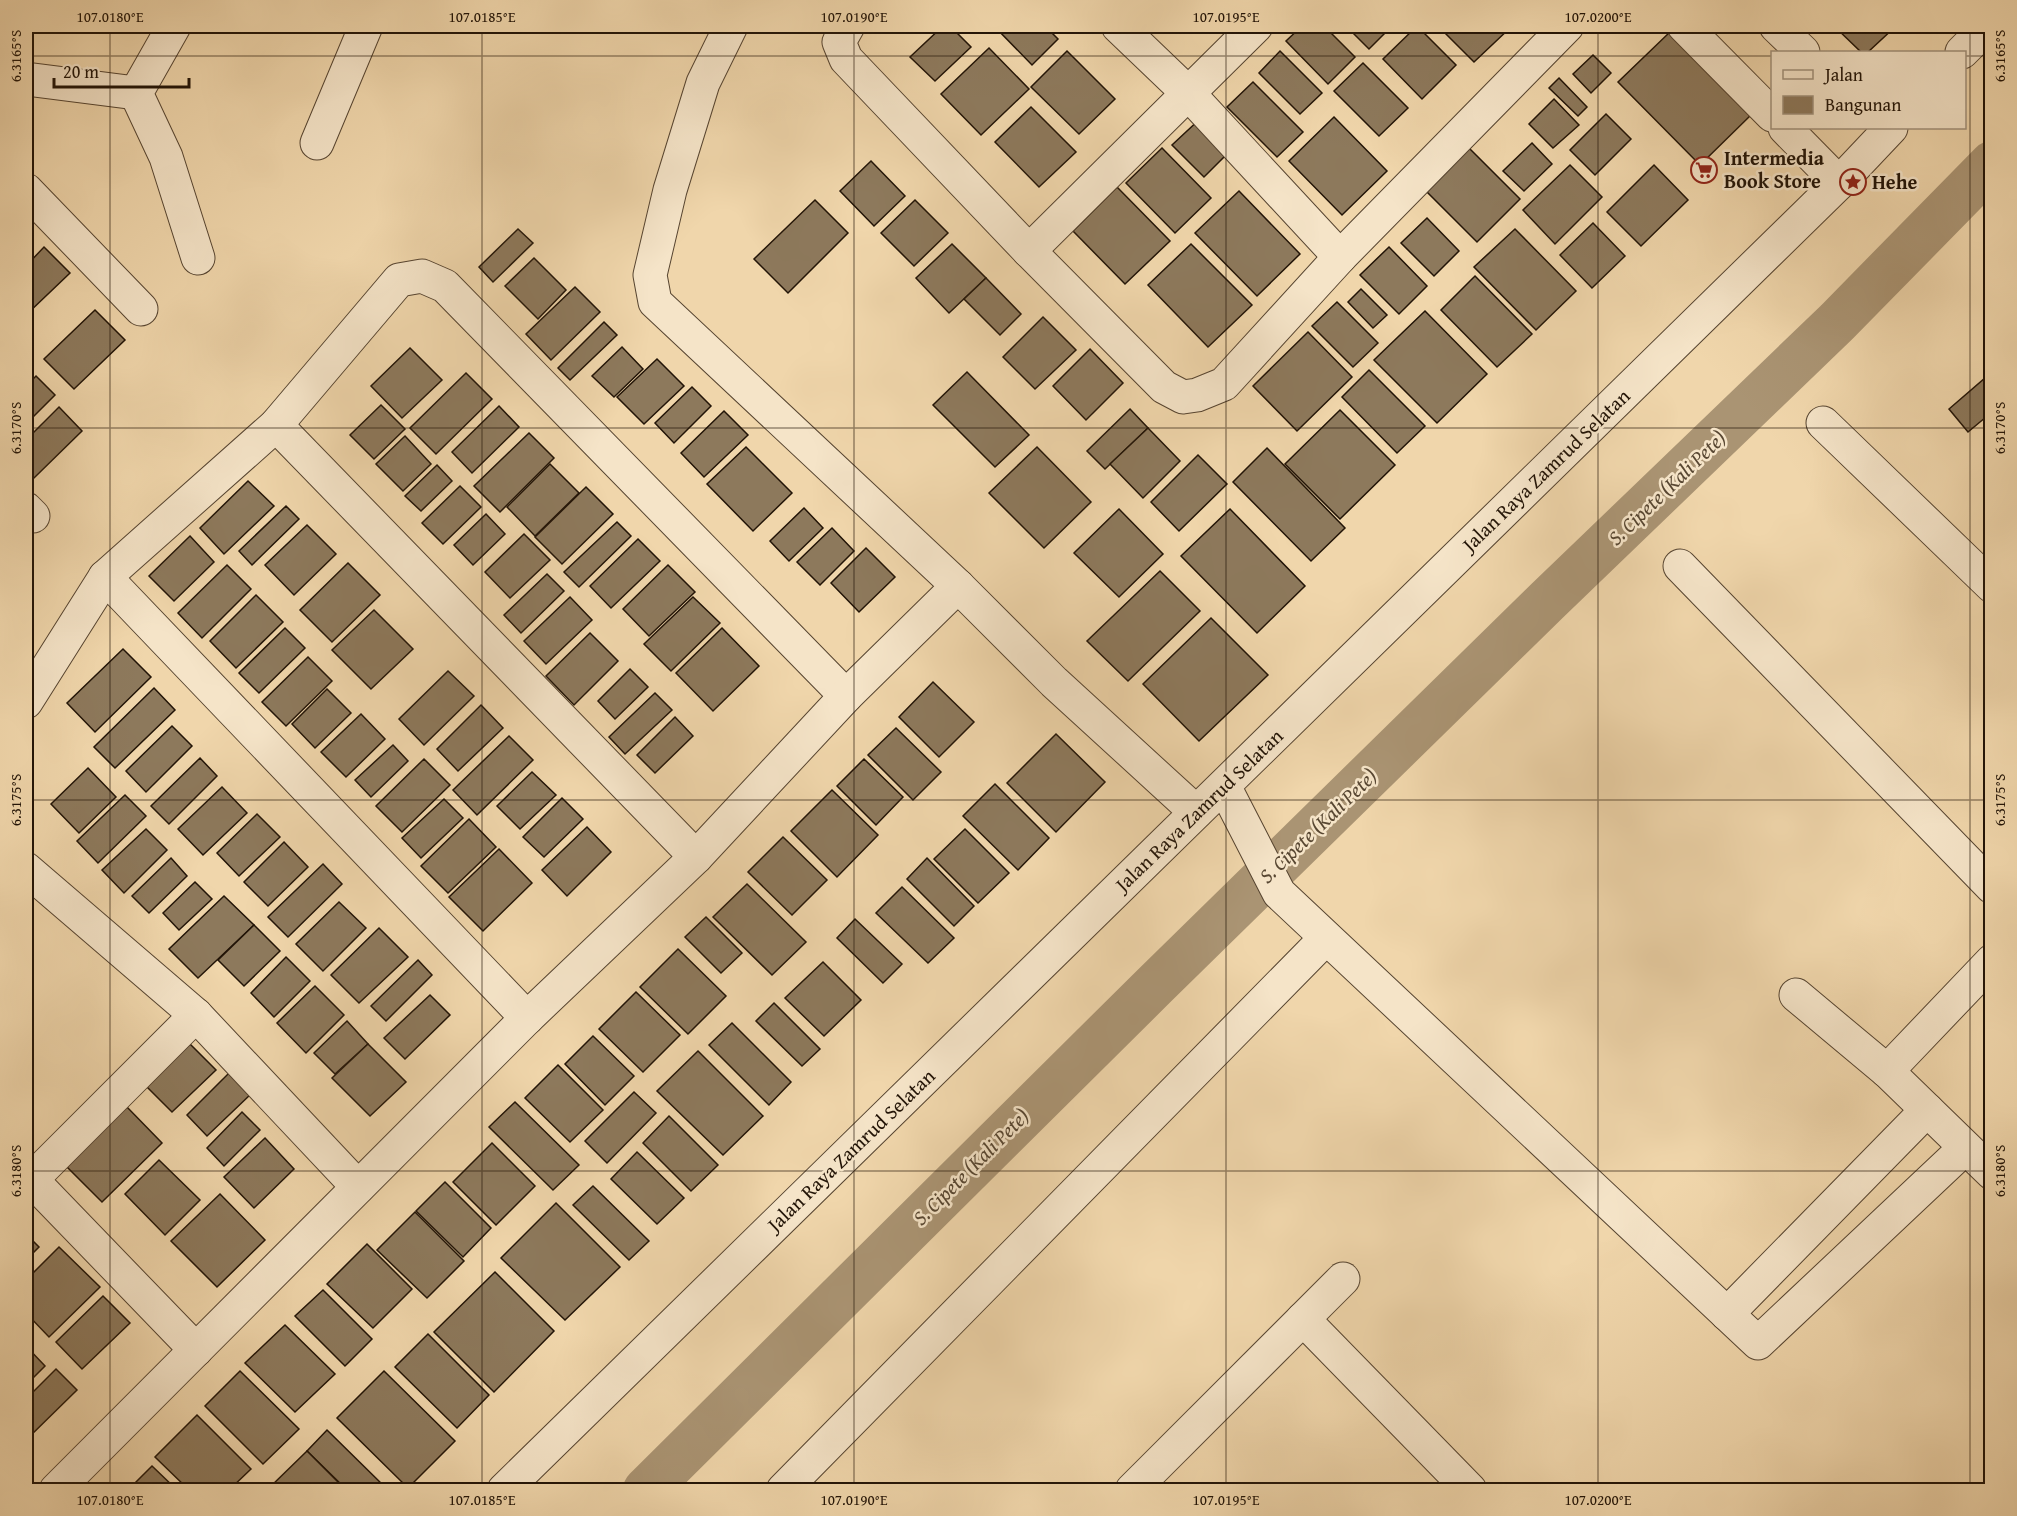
<svg xmlns="http://www.w3.org/2000/svg" width="2017" height="1516" font-family="'Gentium Book Plus',serif">
<style>
.lines{fill:none;stroke-linecap:round;stroke-linejoin:round}
.canal{stroke:#aa9473;stroke-width:46}
.building{fill:#8d795c;stroke:#221407;stroke-width:1.5}
.minor-casing{stroke:#564430;stroke-width:35}
.minor{stroke:#f5e4c8;stroke-width:33}
.ticks{fill:none;stroke:#221407;stroke-width:1.5;stroke-opacity:0.45}
.labels{text-anchor:middle;stroke-width:5;stroke-linejoin:round;paint-order:stroke}
.poi-label{font-size:20px;font-weight:bold;fill:#221407;stroke:#f5e4c8;text-anchor:start}
.street-label{font-size:20px;fill:#221407;stroke:#f5e4c8}
.water-label{font-size:21px;font-style:italic;fill:#584732;stroke:#f5e4c8}
.neatline{fill:none;stroke:#221407;stroke-width:2}
.ticks-label{font-size:15px;text-anchor:middle;fill:#221407}
</style>
<rect width="100%" height="100%" fill="#f0d6ab"/>
<filter id="stains"><feTurbulence type="fractalNoise" baseFrequency=".00333" numOctaves="4"/><feColorMatrix values="0 0 0 0 .2 0 0 0 0 .09 0 0 0 0 .02 0 0 0 .5 -.17"/></filter>
<radialGradient id="worn" r=".72"><stop offset=".6" stop-color="#630" stop-opacity="0"/><stop offset="1" stop-color="#630" stop-opacity=".3"/></radialGradient>
<g class="lines">
<polyline class="canal" points="646,1490 1154,986 1548,600 1837,322 1992,164"/>
</g>
<g class="building">
<polygon points="943,26 950,26 971,47 935,81 910,57"/>
<polygon points="980,26 993,26 986,32"/>
<polygon points="1001,26 1045,26 1058,39 1032,65 997,29"/>
<polygon points="1302,26 1324,26 1355,57 1328,84 1286,41"/>
<polygon points="1346,26 1392,26 1369,49"/>
<polygon points="1417,26 1456,65 1422,99 1383,59"/>
<polygon points="1438,26 1512,26 1474,62"/>
<polygon points="1834,26 1896,26 1868,52 1861,52"/>
<polygon points="1671,31 1753,113 1700,165 1618,82"/>
<polygon points="989,48 1029,89 981,135 941,94"/>
<polygon points="1067,51 1115,99 1079,134 1031,87"/>
<polygon points="1280,51 1322,93 1300,114 1259,73"/>
<polygon points="1593,55 1611,73 1591,93 1573,74"/>
<polygon points="1363,63 1408,108 1379,136 1334,91"/>
<polygon points="1559,78 1587,107 1578,116 1549,88"/>
<polygon points="1253,82 1303,132 1277,157 1227,107"/>
<polygon points="1554,99 1579,125 1553,148 1529,124"/>
<polygon points="1031,107 1076,152 1039,187 995,142"/>
<polygon points="1606,114 1631,139 1595,175 1570,150"/>
<polygon points="1202,117 1233,148 1204,177 1172,145"/>
<polygon points="1334,117 1387,171 1342,215 1289,161"/>
<polygon points="1532,143 1552,164 1524,191 1503,171"/>
<polygon points="1162,148 1211,198 1175,233 1126,183"/>
<polygon points="1469,148 1520,199 1477,242 1426,191"/>
<polygon points="871,161 905,196 874,226 840,191"/>
<polygon points="1570,165 1602,197 1555,244 1523,210"/>
<polygon points="1654,165 1688,200 1641,246 1607,212"/>
<polygon points="1117,187 1170,241 1125,284 1073,231"/>
<polygon points="1239,191 1300,254 1257,296 1195,233"/>
<polygon points="815,200 848,233 788,293 754,259"/>
<polygon points="915,200 948,233 914,266 881,233"/>
<polygon points="1427,218 1459,251 1434,276 1401,243"/>
<polygon points="1593,223 1625,256 1592,288 1560,255"/>
<polygon points="518,229 533,243 493,282 479,267"/>
<polygon points="1515,229 1576,291 1536,330 1474,267"/>
<polygon points="952,244 986,278 949,313 916,278"/>
<polygon points="1191,244 1252,305 1208,347 1148,285"/>
<polygon points="44,247 70,273 26,315 26,266"/>
<polygon points="1389,247 1427,286 1399,314 1360,275"/>
<polygon points="534,258 566,290 538,319 505,286"/>
<polygon points="1475,276 1532,334 1497,367 1441,310"/>
<polygon points="986,278 1021,314 1000,335 964,299"/>
<polygon points="575,287 600,312 551,360 526,334"/>
<polygon points="1361,289 1387,315 1373,328 1348,302"/>
<polygon points="1337,302 1378,343 1353,367 1312,326"/>
<polygon points="95,310 125,340 74,389 44,359"/>
<polygon points="1425,311 1487,374 1437,423 1374,360"/>
<polygon points="1043,317 1076,350 1035,389 1003,357"/>
<polygon points="604,322 617,335 570,380 558,368"/>
<polygon points="1308,332 1352,377 1297,431 1253,386"/>
<polygon points="622,347 643,369 614,397 592,376"/>
<polygon points="410,348 442,380 402,418 371,386"/>
<polygon points="1090,349 1123,383 1086,420 1053,386"/>
<polygon points="657,359 684,386 644,424 617,397"/>
<polygon points="1369,370 1425,426 1397,453 1342,397"/>
<polygon points="967,372 1029,435 995,467 933,405"/>
<polygon points="1992,372 1992,412 1968,432 1949,409"/>
<polygon points="466,373 492,399 436,454 410,428"/>
<polygon points="36,376 55,395 26,424 26,386"/>
<polygon points="692,387 711,406 674,443 655,423"/>
<polygon points="381,405 405,429 374,459 350,435"/>
<polygon points="499,406 519,427 472,473 452,452"/>
<polygon points="59,407 82,431 34,478 26,469 26,440"/>
<polygon points="1130,409 1148,428 1105,469 1087,451"/>
<polygon points="1340,410 1395,465 1340,519 1285,464"/>
<polygon points="724,411 748,435 704,477 681,453"/>
<polygon points="1148,428 1180,461 1143,498 1110,464"/>
<polygon points="529,433 554,458 500,512 474,486"/>
<polygon points="405,436 431,464 403,491 376,464"/>
<polygon points="746,447 792,493 753,531 707,484"/>
<polygon points="1037,447 1091,502 1044,548 989,493"/>
<polygon points="1267,448 1345,528 1311,561 1233,482"/>
<polygon points="1198,455 1227,484 1179,531 1151,502"/>
<polygon points="550,464 579,493 535,536 507,507"/>
<polygon points="437,465 452,481 421,511 405,496"/>
<polygon points="248,481 274,506 224,554 200,528"/>
<polygon points="460,486 481,507 443,544 422,523"/>
<polygon points="586,487 613,514 562,564 535,537"/>
<polygon points="286,506 299,519 252,565 239,551"/>
<polygon points="804,508 823,528 789,561 770,541"/>
<polygon points="1119,509 1163,554 1119,597 1074,553"/>
<polygon points="1230,509 1305,586 1257,633 1181,556"/>
<polygon points="486,514 505,534 473,565 454,545"/>
<polygon points="617,522 631,536 579,587 564,572"/>
<polygon points="307,525 336,554 294,595 265,565"/>
<polygon points="832,528 854,551 820,585 797,562"/>
<polygon points="524,534 550,560 510,598 485,572"/>
<polygon points="190,536 214,562 174,601 149,576"/>
<polygon points="638,539 660,561 611,608 590,586"/>
<polygon points="866,548 895,577 859,612 831,583"/>
<polygon points="348,563 380,595 332,642 300,610"/>
<polygon points="227,565 251,589 202,638 178,613"/>
<polygon points="668,565 695,592 649,636 623,609"/>
<polygon points="1160,571 1200,611 1128,681 1087,641"/>
<polygon points="547,574 564,591 521,633 504,615"/>
<polygon points="256,595 283,622 236,668 210,641"/>
<polygon points="570,597 592,620 546,664 524,641"/>
<polygon points="693,597 720,623 671,671 644,644"/>
<polygon points="374,610 413,649 371,689 332,650"/>
<polygon points="1211,618 1268,675 1199,741 1143,684"/>
<polygon points="285,628 305,648 259,693 239,673"/>
<polygon points="722,628 759,666 713,711 676,673"/>
<polygon points="590,633 618,661 574,705 546,676"/>
<polygon points="123,649 151,677 95,732 67,703"/>
<polygon points="308,657 332,681 286,726 262,702"/>
<polygon points="630,669 648,687 615,719 598,701"/>
<polygon points="448,671 474,696 424,745 399,719"/>
<polygon points="933,682 974,722 939,757 899,717"/>
<polygon points="154,688 175,710 115,768 94,747"/>
<polygon points="327,689 351,713 315,748 292,724"/>
<polygon points="655,693 672,710 625,754 609,737"/>
<polygon points="481,705 503,728 458,771 437,749"/>
<polygon points="361,714 385,739 346,777 321,752"/>
<polygon points="675,717 693,736 655,773 637,755"/>
<polygon points="172,726 192,746 146,792 126,771"/>
<polygon points="896,728 941,772 913,800 868,755"/>
<polygon points="1056,734 1105,782 1056,832 1007,783"/>
<polygon points="509,736 533,760 477,815 453,790"/>
<polygon points="393,745 408,761 371,797 355,780"/>
<polygon points="200,758 217,776 169,824 151,806"/>
<polygon points="424,759 450,785 402,832 376,806"/>
<polygon points="864,759 903,797 876,825 837,786"/>
<polygon points="88,768 116,797 79,833 51,804"/>
<polygon points="532,772 556,795 520,829 497,806"/>
<polygon points="995,784 1049,838 1018,870 963,816"/>
<polygon points="222,787 247,813 203,855 178,829"/>
<polygon points="832,790 878,835 837,877 791,831"/>
<polygon points="125,795 146,816 98,863 77,841"/>
<polygon points="562,798 583,819 544,857 523,837"/>
<polygon points="444,799 463,818 421,858 402,838"/>
<polygon points="257,814 280,837 239,876 217,853"/>
<polygon points="469,819 496,847 448,893 421,866"/>
<polygon points="587,827 611,852 567,896 542,870"/>
<polygon points="146,829 167,850 124,893 102,870"/>
<polygon points="965,829 1009,873 978,903 934,859"/>
<polygon points="783,837 827,880 792,915 748,872"/>
<polygon points="284,842 308,867 268,906 244,882"/>
<polygon points="499,849 532,883 483,931 449,897"/>
<polygon points="171,858 187,876 149,913 132,896"/>
<polygon points="927,858 974,906 954,926 907,879"/>
<polygon points="323,864 342,884 288,937 268,917"/>
<polygon points="195,882 212,899 179,930 163,913"/>
<polygon points="747,884 806,942 772,975 713,917"/>
<polygon points="902,887 954,938 928,963 876,913"/>
<polygon points="224,896 254,925 198,978 169,949"/>
<polygon points="339,902 366,928 323,971 296,944"/>
<polygon points="706,917 742,953 721,973 685,937"/>
<polygon points="855,919 902,964 883,983 837,938"/>
<polygon points="254,925 280,951 244,986 218,960"/>
<polygon points="379,928 408,957 359,1003 331,975"/>
<polygon points="678,949 726,996 688,1034 640,987"/>
<polygon points="286,957 310,981 274,1017 251,993"/>
<polygon points="418,960 432,975 386,1021 371,1006"/>
<polygon points="823,962 861,1000 824,1036 785,998"/>
<polygon points="315,986 344,1015 306,1053 277,1023"/>
<polygon points="636,992 680,1035 643,1072 599,1029"/>
<polygon points="430,995 450,1015 405,1059 384,1038"/>
<polygon points="774,1003 820,1049 802,1066 756,1021"/>
<polygon points="347,1021 368,1044 335,1074 314,1053"/>
<polygon points="732,1023 791,1082 769,1105 709,1045"/>
<polygon points="593,1036 634,1076 605,1105 565,1064"/>
<polygon points="190,1044 216,1070 172,1112 147,1087"/>
<polygon points="368,1044 406,1082 370,1116 332,1078"/>
<polygon points="698,1051 763,1116 723,1155 657,1091"/>
<polygon points="558,1065 603,1110 570,1142 525,1098"/>
<polygon points="231,1071 252,1093 207,1136 187,1115"/>
<polygon points="634,1092 656,1113 607,1163 585,1141"/>
<polygon points="515,1102 579,1165 553,1190 489,1127"/>
<polygon points="126,1106 162,1143 102,1202 65,1165"/>
<polygon points="242,1112 260,1130 224,1166 207,1148"/>
<polygon points="669,1116 718,1165 691,1191 643,1143"/>
<polygon points="265,1138 294,1169 254,1208 224,1177"/>
<polygon points="492,1143 535,1186 496,1225 453,1182"/>
<polygon points="637,1152 684,1198 657,1224 611,1179"/>
<polygon points="159,1160 200,1200 165,1235 125,1194"/>
<polygon points="445,1182 491,1228 463,1257 416,1211"/>
<polygon points="593,1186 649,1241 629,1260 573,1205"/>
<polygon points="220,1194 265,1240 217,1287 171,1241"/>
<polygon points="556,1203 620,1267 565,1320 501,1258"/>
<polygon points="415,1212 464,1261 427,1298 377,1250"/>
<polygon points="26,1234 39,1247 26,1260"/>
<polygon points="367,1244 412,1289 373,1328 327,1284"/>
<polygon points="59,1247 100,1287 49,1337 26,1313 26,1280"/>
<polygon points="495,1272 554,1331 494,1392 434,1332"/>
<polygon points="323,1290 372,1339 345,1366 295,1316"/>
<polygon points="103,1296 130,1323 82,1369 56,1342"/>
<polygon points="285,1325 335,1374 295,1412 245,1363"/>
<polygon points="428,1334 489,1395 457,1428 395,1367"/>
<polygon points="26,1346 45,1366 26,1385"/>
<polygon points="56,1369 77,1390 26,1440 26,1399"/>
<polygon points="240,1371 299,1429 263,1464 205,1406"/>
<polygon points="384,1371 455,1441 408,1488 337,1418"/>
<polygon points="197,1415 251,1469 229,1490 189,1490 155,1457"/>
<polygon points="327,1430 388,1490 347,1490 307,1451"/>
<polygon points="307,1451 346,1490 267,1490"/>
<polygon points="152,1466 177,1490 128,1490"/>
</g>
<g class="lines">
<defs>
<g id="minor">
<polyline points="174,26 136,93 166,157 198,258"/>
<polyline points="731,26 703,83 670,190 650,275 655,302 958,586 1054,682 1196,812"/>
<polyline points="848,26 839,42 846,59 1029,251"/>
<polyline points="1118,26 1188,93 1340,257"/>
<polyline points="1256,26 1029,251 1164,387 1183,397 1197,395 1224,384 1340,257 1567,26"/>
<polyline points="1684,26 1772,115"/>
<polyline points="1776,26 1803,52"/>
<polyline points="1962,52 1988,26"/>
<polyline points="26,79 136,93"/>
<polyline points="1785,128 1839,183"/>
<polyline points="317,143 366,26"/>
<polyline points="26,190 141,309"/>
<polyline points="1823,423 1992,586"/>
<polyline points="276,425 696,857"/>
<polyline points="26,509 33,516"/>
<polyline points="1680,566 1992,887"/>
<polyline points="105,577 527,1018"/>
<polyline points="26,702 105,577 276,425 399,280 422,276 445,286 846,696"/>
<polyline points="1224,786 1279,893 1758,1343 1965,1148"/>
<polyline points="26,869 196,1015 358,1187"/>
<polyline points="1796,995 1887,1071 1992,1173"/>
<polyline points="1887,1071 1992,961"/>
<polyline points="26,1174 196,1350"/>
<polyline points="31,1180 196,1015"/>
<polyline points="1727,1314 1927,1110"/>
<polyline points="1303,1319 1470,1490"/>
<polyline points="56,1490 527,1018 696,857 846,696 958,586"/>
<polyline points="504,1490 1839,183 1891,128"/>
<polyline points="783,1490 1326,938"/>
<polyline points="1132,1490 1343,1279"/>
</g>
</defs>
<use href="#minor" class="minor-casing"/>
<use href="#minor" class="minor"/>
</g>
<path class="ticks" d="M 110,26 L 110,1490M 482,26 L 482,1490M 854,26 L 854,1490M 1226,26 L 1226,1490M 1598,26 L 1598,1490M 1970,26 L 1970,1490M 26,56 L 1772,56M 1964,56 L 1992,56M 26,428 L 1992,428M 26,800 L 1992,800M 26,1171 L 1992,1171"/>
<defs>
<symbol id="supermarket-ring" viewBox="-11 -11 22 22"><circle r="9.5" fill="#f5e4c8" stroke="#8f2418" stroke-width="1.5"/><path d="M-6-5.5h2.5l.6 2H6L4.5 2H-2.5L-4.4-4H-6ZM-1.5 3.2a1.3 1.3 0 1 0 .1 0ZM3 3.2a1.3 1.3 0 1 0 .1 0Z" fill="#8f2418"/></symbol>
<symbol id="sight-ring" viewBox="-11 -11 22 22"><circle r="9.5" fill="#f5e4c8" stroke="#8f2418" stroke-width="1.5"/><path d="M0-6L1.8-2.2L6-1.7L2.9 1.2L3.7 5.4L0 3.3L-3.7 5.4L-2.9 1.2L-6-1.7L-1.8-2.2Z" fill="#8f2418"/></symbol>
</defs>
<g fill-rule="evenodd">
<use href="#supermarket-ring" x="1689" y="155" width="30" height="30"/>
<use href="#sight-ring" x="1838" y="167" width="30" height="30"/>
</g>
<g class="labels">
<g class="poi-label">
<text x="1724" y="165">Intermedia<tspan x="1724" dy="23">Book Store</tspan></text>
<text x="1872" y="189">Hehe</text>
</g>
<g class="street-label">
<text transform="translate(1546 470) rotate(-44)" y="7">Jalan Raya Zamrud Selatan</text>
<text transform="translate(1199 810) rotate(-44)" y="7">Jalan Raya Zamrud Selatan</text>
<text transform="translate(851 1150) rotate(-44)" y="7">Jalan Raya Zamrud Selatan</text>
</g>
<g class="water-label">
<text transform="translate(1667 488) rotate(-44)" y="7">S. Cipete (Kali Pete)</text>
<text transform="translate(1318 826) rotate(-44)" y="7">S. Cipete (Kali Pete)</text>
<text transform="translate(971 1167) rotate(-45)" y="7">S. Cipete (Kali Pete)</text>
</g>
</g>
<rect width="2017" height="1516" fill="none" stroke="#f0d6ab" stroke-width="66"/>
<rect x="1771" y="51" width="195" height="78" fill="#f5e4c8" stroke="#a1917b" stroke-width="1.5"/>
<rect x="1783" y="70" width="30" height="9" fill="#f5e4c8" stroke="#a1917b" stroke-width="1.5"/>
<text x="1825" y="81" font-size="18" fill="#221407">Jalan</text>
<rect x="1783" y="96" width="30" height="18" fill="#8d795c" stroke="#a1917b" stroke-width="1.5"/>
<text x="1825" y="111" font-size="18" fill="#221407">Bangunan</text>
<path d="M54 78v9h135v-9" fill="none" stroke="#221407" stroke-width="3"/>
<text x="63" y="78" font-size="18" fill="#221407" stroke="#f5e4c8" stroke-width="4.5" paint-order="stroke">20 m</text>
<rect x="33" y="33" width="1951" height="1450" class="neatline"/>
<g class="ticks-label">
<text x="110" y="22">107.0180°E</text>
<text x="482" y="22">107.0185°E</text>
<text x="854" y="22">107.0190°E</text>
<text x="1226" y="22">107.0195°E</text>
<text x="1598" y="22">107.0200°E</text>
<text transform="translate(16 56) rotate(-90)" y="5">6.3165°S</text>
<text transform="translate(2000 56) rotate(-90)" y="5">6.3165°S</text>
<text transform="translate(16 428) rotate(-90)" y="5">6.3170°S</text>
<text transform="translate(2000 428) rotate(-90)" y="5">6.3170°S</text>
<text transform="translate(16 800) rotate(-90)" y="5">6.3175°S</text>
<text transform="translate(2000 800) rotate(-90)" y="5">6.3175°S</text>
<text transform="translate(16 1171) rotate(-90)" y="5">6.3180°S</text>
<text transform="translate(2000 1171) rotate(-90)" y="5">6.3180°S</text>
<text x="110" y="1505">107.0180°E</text>
<text x="482" y="1505">107.0185°E</text>
<text x="854" y="1505">107.0190°E</text>
<text x="1226" y="1505">107.0195°E</text>
<text x="1598" y="1505">107.0200°E</text>
</g>
<rect width="100%" height="100%" filter="url(#stains)"/>
<rect width="100%" height="100%" fill="url(#worn)"/>
</svg>
